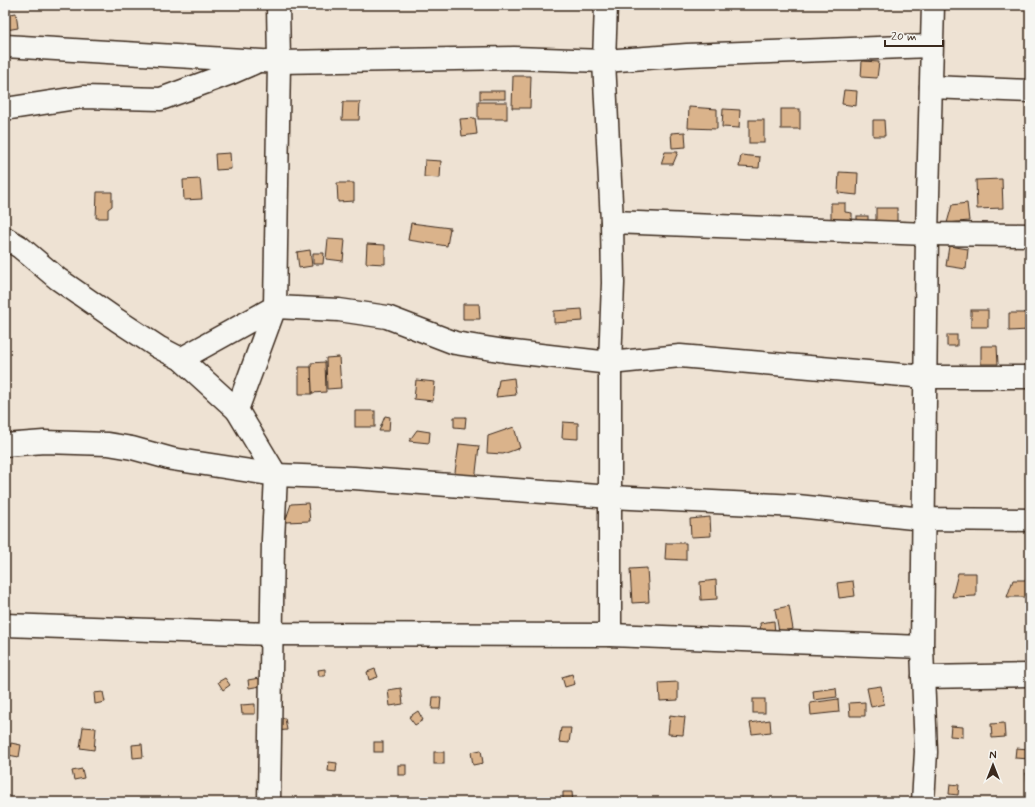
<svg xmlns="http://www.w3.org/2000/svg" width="1035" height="807" font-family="Mynerve,sans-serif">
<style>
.building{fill:#dab38b;stroke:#3b2a1e}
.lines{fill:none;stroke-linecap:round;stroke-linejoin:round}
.street-casing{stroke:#3b2a1e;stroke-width:25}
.secondary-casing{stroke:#3b2a1e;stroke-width:25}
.street{stroke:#f6f6f2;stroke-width:22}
.secondary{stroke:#f6f6f2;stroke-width:22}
</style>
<rect width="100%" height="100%" fill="#eee2d3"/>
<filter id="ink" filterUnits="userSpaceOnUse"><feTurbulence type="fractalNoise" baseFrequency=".025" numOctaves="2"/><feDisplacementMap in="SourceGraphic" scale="8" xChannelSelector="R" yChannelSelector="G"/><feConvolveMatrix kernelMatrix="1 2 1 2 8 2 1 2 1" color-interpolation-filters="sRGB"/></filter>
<g filter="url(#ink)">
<g class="building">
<polygon points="466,5 480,5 481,8 466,9"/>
<polygon points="16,13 18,28 6,30 5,15"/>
<polygon points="862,61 879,62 877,78 861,77"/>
<polygon points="513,76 531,76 530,108 512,108"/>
<polygon points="844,90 857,91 856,106 842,104"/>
<rect x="480" y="91" width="25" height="8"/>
<polygon points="343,102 360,102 359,120 342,120"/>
<rect x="478" y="102" width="29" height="17"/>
<polygon points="689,107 717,109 717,129 688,128"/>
<polygon points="723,109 740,110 739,128 722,127"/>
<rect x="781" y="109" width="19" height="20"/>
<polygon points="475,118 477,134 462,136 460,119"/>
<rect x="749" y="120" width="15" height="23"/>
<polygon points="873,120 884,120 885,136 873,136"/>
<polygon points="685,132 686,147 672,148 671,133"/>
<polygon points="665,152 678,152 673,164 661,164"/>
<polygon points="230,153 231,169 216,170 215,154"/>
<polygon points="741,155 760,157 759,168 739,167"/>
<polygon points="425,160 441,161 440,178 424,177"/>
<polygon points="839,172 858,173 857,195 838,193"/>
<polygon points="200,179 202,199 184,200 183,180"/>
<polygon points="1002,179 1003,208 977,209 976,180"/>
<polygon points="337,183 354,183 354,201 338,202"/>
<polygon points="97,192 112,192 112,206 108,209 108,218 96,218"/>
<polygon points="831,203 845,203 845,212 852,213 852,225 831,225"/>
<polygon points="967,203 969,221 947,223 952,205"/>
<rect x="876" y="208" width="21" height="21"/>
<rect x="857" y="216" width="11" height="10"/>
<polygon points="411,223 450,228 447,246 408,240"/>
<polygon points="328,239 345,240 343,261 326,259"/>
<polygon points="367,244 385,245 385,264 366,263"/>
<polygon points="949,246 968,249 966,269 946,266"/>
<polygon points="310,250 312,266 299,268 297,252"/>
<polygon points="313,253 324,253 323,264 313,264"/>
<polygon points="463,304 479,304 480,319 463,319"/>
<polygon points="582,309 583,321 554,323 554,311"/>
<rect x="971" y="310" width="17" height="17"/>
<polygon points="1009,313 1028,313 1029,330 1009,331"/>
<rect x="947" y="335" width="10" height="11"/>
<polygon points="981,346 997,346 998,364 981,364"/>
<polygon points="339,357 341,388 327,389 326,358"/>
<polygon points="325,362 326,392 312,393 311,363"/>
<polygon points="299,367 311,367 312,394 299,394"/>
<polygon points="514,378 516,395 496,397 499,380"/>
<polygon points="416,380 435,382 433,401 414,399"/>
<rect x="355" y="411" width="20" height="16"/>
<polygon points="385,416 390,417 389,431 379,431"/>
<polygon points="454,417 466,417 465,428 454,427"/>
<polygon points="563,422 578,423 578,439 562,438"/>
<polygon points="514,427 520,448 503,454 487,453 488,436"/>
<polygon points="417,430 430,432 429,443 409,441"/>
<polygon points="459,444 479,446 475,481 454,479"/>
<polygon points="308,503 310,521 285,522 291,504"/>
<polygon points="710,517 711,536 691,537 690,519"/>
<polygon points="666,543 686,543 686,560 665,559"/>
<polygon points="647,568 649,602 632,603 630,569"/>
<polygon points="958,573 976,573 976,596 952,597"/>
<polygon points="716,580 717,599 701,600 700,582"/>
<polygon points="1013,580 1030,580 1030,597 1007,597"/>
<polygon points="853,581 855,596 839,598 837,583"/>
<polygon points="789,606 793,629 779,632 775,609"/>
<polygon points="774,621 775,634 761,635 760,623"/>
<polygon points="325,669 325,676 319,676 318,670"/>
<polygon points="375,669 378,677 369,680 367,672"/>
<polygon points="572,674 575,684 565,687 562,677"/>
<polygon points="225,678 230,685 223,690 218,682"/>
<polygon points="259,678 261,686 249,688 248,680"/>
<polygon points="678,682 678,700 660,701 659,683"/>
<polygon points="881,686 884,704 871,707 867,688"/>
<polygon points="401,688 403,704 390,706 388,690"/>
<polygon points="836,688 837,697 814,700 813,691"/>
<polygon points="103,692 105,702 95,704 94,693"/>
<polygon points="433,697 441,697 440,709 432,709"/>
<rect x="753" y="699" width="12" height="14"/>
<polygon points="838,699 839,712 811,715 810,703"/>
<polygon points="865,702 865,716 850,716 849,703"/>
<polygon points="255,704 255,714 242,714 241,705"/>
<polygon points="418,711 423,720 415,725 409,717"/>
<polygon points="670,715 685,717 683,735 668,734"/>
<polygon points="285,718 287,730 276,731 275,719"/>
<polygon points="770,720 771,732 752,734 750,723"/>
<polygon points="1004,723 1005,737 992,738 991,724"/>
<polygon points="951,726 963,727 963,737 950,736"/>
<polygon points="83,727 96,728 94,750 80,748"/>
<polygon points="561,728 571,728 569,743 559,742"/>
<rect x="374" y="742" width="9" height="10"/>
<polygon points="11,743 21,745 19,757 8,755"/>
<polygon points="142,744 143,757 133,758 132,745"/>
<polygon points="1016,748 1030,749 1030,759 1015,758"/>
<polygon points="481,750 483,763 473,765 471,752"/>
<rect x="434" y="752" width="10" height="12"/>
<polygon points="329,762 337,763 336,772 328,771"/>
<rect x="398" y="765" width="8" height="10"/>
<polygon points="82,769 84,778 74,780 72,771"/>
<polygon points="1026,773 1030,773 1030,786 1028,786"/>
<polygon points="950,784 959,785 958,795 949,794"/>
<polygon points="563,792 572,792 573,802 563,802"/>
<rect x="539" y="799" width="9" height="3"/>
</g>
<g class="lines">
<defs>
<g id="street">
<polyline points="606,5 604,61 612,222 613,283 610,363 610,635"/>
<polyline points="5,46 279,62 514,58 604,61 687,55 931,46"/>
<polyline points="931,87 1030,91"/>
<polyline points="5,109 83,97 161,99 231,73 254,63"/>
<polyline points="612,222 927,234 1030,235"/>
<polyline points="5,238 20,247 58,279 117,320 158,347 181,359 237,410"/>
<polyline points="181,359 275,307 339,310 387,317 455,343 505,351 610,363 680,356 926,377 1030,377"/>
<polyline points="5,445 44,442 108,444 132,448 172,459 276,475 354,478 611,497 797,506 923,519 1030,520"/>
<polyline points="5,625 271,634 610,635 922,647"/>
<polyline points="923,677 1030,675"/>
<polyline points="269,802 273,540 276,475 237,410 275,307 279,62 278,5"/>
</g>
<polyline id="secondary" points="923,802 926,752 922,647 927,234 933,5"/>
</defs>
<use href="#street" class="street-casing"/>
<use href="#secondary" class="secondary-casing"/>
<use href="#street" class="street"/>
<use href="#secondary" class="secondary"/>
</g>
</g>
<rect width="1035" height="807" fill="none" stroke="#f6f6f2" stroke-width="20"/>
<rect x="10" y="10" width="1015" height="787" fill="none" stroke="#3b2a1e" stroke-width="1.5" filter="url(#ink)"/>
<g transform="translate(993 765)" stroke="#f6f6f2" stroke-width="3" paint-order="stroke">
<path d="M0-3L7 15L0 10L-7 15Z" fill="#3b2a1e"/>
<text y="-6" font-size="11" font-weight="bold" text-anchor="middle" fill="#3b2a1e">N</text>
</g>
<path d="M885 40v6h58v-6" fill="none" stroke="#3b2a1e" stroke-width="2"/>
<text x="891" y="40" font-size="12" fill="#3b2a1e" stroke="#f6f6f2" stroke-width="3" paint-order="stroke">20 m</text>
</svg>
